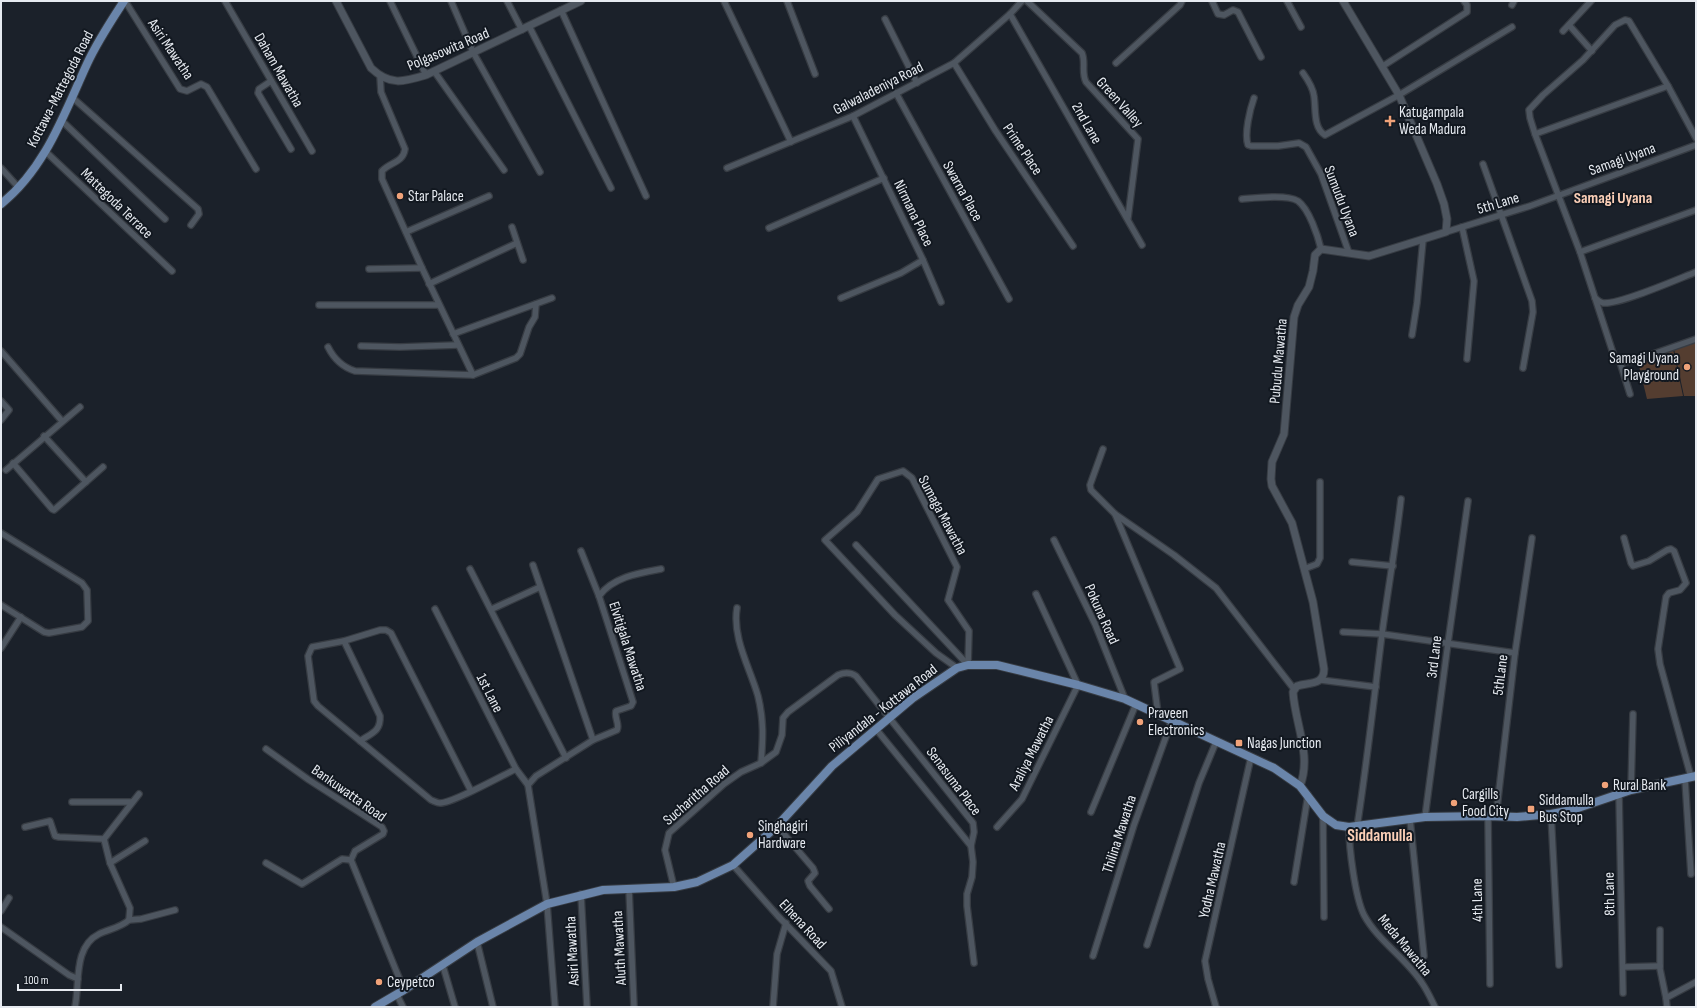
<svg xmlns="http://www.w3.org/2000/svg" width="1697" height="1008" font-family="'Sofia Sans Condensed',sans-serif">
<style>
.green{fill:#543d30}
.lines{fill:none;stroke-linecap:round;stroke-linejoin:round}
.minor-casing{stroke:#373c43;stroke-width:8}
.tertiary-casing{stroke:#373c43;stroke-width:9}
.primary-casing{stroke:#373c43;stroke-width:10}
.minor{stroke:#4e5660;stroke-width:5.5}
.tertiary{stroke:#4e5660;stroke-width:7}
.primary{stroke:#6a85aa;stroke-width:8}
.poi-dot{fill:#f0a279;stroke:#121820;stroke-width:1.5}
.labels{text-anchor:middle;stroke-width:4;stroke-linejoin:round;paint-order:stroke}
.street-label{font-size:15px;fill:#e6eaf0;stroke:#121820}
.poi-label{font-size:15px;fill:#e6eaf0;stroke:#121820;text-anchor:start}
.neighbourhood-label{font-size:16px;font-weight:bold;fill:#fbcfb7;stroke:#121820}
.quarter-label{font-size:17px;font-weight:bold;fill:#fbcfb7;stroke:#121820}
</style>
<rect width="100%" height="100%" fill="#1b212a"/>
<g class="green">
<polygon points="1696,342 1696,396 1684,396 1674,349"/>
<polygon points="1673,349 1683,396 1647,399 1638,362"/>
</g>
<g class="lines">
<defs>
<g id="minor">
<polyline points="125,1 180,89 187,91 201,84 207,87 256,169"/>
<polyline points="225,1 312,151"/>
<polyline points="390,1 426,75"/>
<polyline points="451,1 473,52 540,172"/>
<polyline points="507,1 522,30"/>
<polyline points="724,1 791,142"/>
<polyline points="787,1 815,74"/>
<path d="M 1027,1 L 1082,53 C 1086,63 1081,72 1086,82 L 1138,139 L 1128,218"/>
<polyline points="1212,1 1218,14 1224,15 1233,10 1238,12 1261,57"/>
<polyline points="1287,1 1301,27"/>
<polyline points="1512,5 1514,1"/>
<polyline points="561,10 646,196"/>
<polyline points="1010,14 1142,245"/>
<polyline points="885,19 917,83"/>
<polyline points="1569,25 1592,51"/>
<polyline points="529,26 611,188"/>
<polyline points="1563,31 1591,1"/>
<polyline points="954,63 995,130 1073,246"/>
<polyline points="1116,63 1180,5 1182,1"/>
<polyline points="1383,66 1467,12 1467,5 1464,1"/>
<polyline points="434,71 504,170"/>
<path d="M 1303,73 C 1308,80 1313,88 1314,96 C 1316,109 1313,128 1325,135 L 1399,95 L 1512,27"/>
<path d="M 380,76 L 381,92 L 405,149 C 403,163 390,162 382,171 L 382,179 L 422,268 L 473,375"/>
<polyline points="271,81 259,89 258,93 291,149"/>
<polyline points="896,93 1009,299"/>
<polyline points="73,98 198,209 199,214 191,225"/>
<path d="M 1254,98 C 1250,109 1244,134 1248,145 L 1251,146 L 1278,146 L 1299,143 L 1306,147 L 1321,174 L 1349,253"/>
<polyline points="62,121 165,219"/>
<polyline points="1535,134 1668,86"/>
<polyline points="1696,138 1668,86 1629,21 1625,20 1615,25 1583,60 1543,95 1529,110 1530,118 1535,134 1580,252 1615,359 1620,362 1633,361 1696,339"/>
<polyline points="45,151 172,271"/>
<polyline points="1483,164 1532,301 1533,312 1523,368"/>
<polyline points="1,168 19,188"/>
<polyline points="727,168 853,116 954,63 1010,14 1022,1"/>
<path d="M 1242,199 C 1255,198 1287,194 1298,201 C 1309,209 1318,236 1321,249"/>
<polyline points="512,227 523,260"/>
<polyline points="1462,227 1474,281 1467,359"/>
<polyline points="769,228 884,178"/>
<polyline points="406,232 489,196"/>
<polyline points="1446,232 1530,206 1696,145"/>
<polyline points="1580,252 1696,210"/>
<polyline points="923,260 941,302"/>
<polyline points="369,269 422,268"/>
<polyline points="429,284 517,243"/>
<polyline points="841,298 901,273 923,260 853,116"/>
<path d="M 1595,298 C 1597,300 1600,302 1603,303 C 1619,305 1678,279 1696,272"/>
<polyline points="319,305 439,305"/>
<polyline points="453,334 552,298"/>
<polyline points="1412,335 1417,303 1423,240"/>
<polyline points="361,346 400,347 458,345"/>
<path d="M 328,347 C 334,359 342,367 355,371 L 473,375 L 516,358 L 520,354 L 529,327 L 535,317 L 536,304"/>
<polyline points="1,351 62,421"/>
<polyline points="1620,362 1630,394"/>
<polyline points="1,401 9,410 1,420"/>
<polyline points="44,436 86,482"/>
<polyline points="1103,449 1090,485 1091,490 1115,514 1174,555 1216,588 1294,689"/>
<polyline points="13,463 52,509 54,510 103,467"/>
<polyline points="6,470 80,407"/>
<polyline points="1115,514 1180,669 1154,682 1158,714"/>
<polyline points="1,533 82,583 87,590 88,621 82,627 49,633 44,632 1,605"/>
<polyline points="1624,538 1631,563 1633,566 1649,561 1667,550 1671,549 1674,551 1686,583 1680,590 1669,593 1666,597 1658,649 1660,664 1691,777"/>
<polyline points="1054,540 1095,624 1125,699"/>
<polyline points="856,545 967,664"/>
<polyline points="1352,562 1393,566"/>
<polyline points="533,565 593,740"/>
<polyline points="470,569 566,758"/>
<polyline points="1304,569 1317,564 1320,558 1320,482"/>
<path d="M 599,596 C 613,577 639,573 661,569"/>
<path d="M 737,608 C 732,638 750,668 758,696 C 764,721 763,738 761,763"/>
<polyline points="435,609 516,769 528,785"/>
<polyline points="492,609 540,587"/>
<polyline points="1343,632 1382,634 1515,653"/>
<path d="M 344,641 L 380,716 C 381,731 372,733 360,741"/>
<polyline points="1,648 21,617"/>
<polyline points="957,668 936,653 895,615 825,540 857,512 878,479 903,471 912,478 957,567 948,600 969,631 968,665"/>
<polyline points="1321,680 1376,687"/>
<polyline points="876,729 971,846"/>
<polyline points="266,749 309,780 382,827 384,831 383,834 355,851 351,860 404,990"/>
<polyline points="1685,779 1691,874"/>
<polyline points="1631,790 1633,714"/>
<path d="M 471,791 L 391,633 L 386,630 L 380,630 L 344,641 L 312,647 L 308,656 L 314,701 L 318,706 L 431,800 C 434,801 437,803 440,803 C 453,803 501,776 516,769"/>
<polyline points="1619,794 1623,993"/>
<polyline points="72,802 132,802"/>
<polyline points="1091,812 1136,704"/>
<polyline points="1551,814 1559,965"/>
<polyline points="1323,816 1324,917"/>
<polyline points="1488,816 1490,984"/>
<polyline points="1496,816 1515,653 1532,538"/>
<polyline points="1425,817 1448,643 1468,501"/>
<polyline points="1410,819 1424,956"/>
<polyline points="777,826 813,868 815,873 808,881 810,886 829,909"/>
<polyline points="25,827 50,821 55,836 59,837 104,839"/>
<polyline points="997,827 1022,799 1078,685 1036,594"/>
<path d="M 1349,827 C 1349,848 1355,897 1364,915 C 1378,941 1406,958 1422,983 C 1427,990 1431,999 1435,1007"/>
<path d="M 1357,827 C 1367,763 1374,698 1382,634 C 1388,589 1396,544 1401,499"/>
<polyline points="110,863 145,841"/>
<polyline points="266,863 302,884 342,859 351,860"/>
<polyline points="733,865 778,916 831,971 842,1007"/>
<polyline points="1294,882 1308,795"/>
<path d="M 674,887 L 665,850 L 669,833 L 724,784 L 741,772 L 761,763 L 776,752 L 782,735 L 783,718 L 788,712 L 838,675 C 845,672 850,672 856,676 L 973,823 L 974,832 L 971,846 L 973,862 L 972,877 L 967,894 L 967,906 L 974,963"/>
<polyline points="629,889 634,1007"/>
<polyline points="581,894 587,1007"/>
<polyline points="1,911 9,898"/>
<polyline points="129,920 141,919 175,910"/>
<polyline points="1,927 69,975 78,979"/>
<polyline points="1660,930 1660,969 1666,998"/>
<polyline points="477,942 493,1007"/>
<polyline points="1147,945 1199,783 1216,742"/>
<polyline points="1093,956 1134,825 1172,720"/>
<polyline points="443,966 455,1007"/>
<polyline points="1623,967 1660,966"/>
<polyline points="397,995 403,1007"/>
<path d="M 75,1007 C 80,983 73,947 99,934 C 109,929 120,928 129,920 L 130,908 L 110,863 L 104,839 L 139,794"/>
<path d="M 555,1007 L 547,904 L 528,785 L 536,776 L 593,740 L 617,730 C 620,724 614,718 616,711 L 631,706 L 633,702 L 599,596 L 581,551"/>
<polyline points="773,1007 777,954 786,923"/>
<polyline points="1216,1007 1208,979 1205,961 1251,757"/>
<polyline points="1667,1007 1666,998 1696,982"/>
</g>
<g id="tertiary">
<path d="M 336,1 L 371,68 C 390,86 403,82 426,75 L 581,1"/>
<path d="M 1300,786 C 1312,755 1295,724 1293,692 L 1297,686 C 1308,682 1324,686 1324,669 L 1313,602 L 1292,523 L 1272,486 L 1271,479 L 1272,462 L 1284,434 L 1294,317 L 1298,305 L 1309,287 L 1313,271 L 1315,255 L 1321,249 L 1369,256 L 1446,232 L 1447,219 L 1444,204 L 1437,184 L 1399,95 L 1343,1"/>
</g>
<g id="primary">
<path d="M 1,204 C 45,169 64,114 87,64 C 97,42 111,21 124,1"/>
<polyline points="375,1007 404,990 477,942 547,904 603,890 674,887 697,882 733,865 777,826 832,766 913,698 957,668 968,665 997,665 1078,685 1125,699 1274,768 1300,786 1323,816 1336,825 1349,827 1425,817 1488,816 1517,817 1551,814 1572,810 1631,790 1696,776"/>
</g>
</defs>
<use href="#minor" class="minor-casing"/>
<use href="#tertiary" class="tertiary-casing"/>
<use href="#primary" class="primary-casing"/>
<use href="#minor" class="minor"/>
<use href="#tertiary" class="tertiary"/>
<use href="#primary" class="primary"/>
</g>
<g class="poi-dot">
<path d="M1388 115h4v4h4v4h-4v4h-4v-4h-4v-4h4z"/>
<circle cx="400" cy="196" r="4"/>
<circle cx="1687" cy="367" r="4"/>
<circle cx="1140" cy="722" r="4"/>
<rect x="1235" y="739" width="8" height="8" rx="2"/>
<circle cx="1605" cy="785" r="4"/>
<circle cx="1454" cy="803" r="4"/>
<rect x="1527" y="805" width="8" height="8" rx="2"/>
<circle cx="750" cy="835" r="4"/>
<circle cx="379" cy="982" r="4"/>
</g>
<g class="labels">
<g class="street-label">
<text transform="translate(171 49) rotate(56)" y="5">Asiri Mawatha</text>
<text transform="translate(448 49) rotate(-23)" y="5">Polgasowita Road</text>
<text transform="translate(279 70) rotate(60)" y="5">Daham Mawatha</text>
<text transform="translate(878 88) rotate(-27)" y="5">Galwaladeniya Road</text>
<text transform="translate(60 89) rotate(-63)" y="5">Kottawa-Mattegoda Road</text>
<text transform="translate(1120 102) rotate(48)" y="5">Green Valley</text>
<text transform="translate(1087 123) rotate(60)" y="5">2nd Lane</text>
<text transform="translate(1023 149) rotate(56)" y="5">Prime Place</text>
<text transform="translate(1622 159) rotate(-20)" y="5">Samagi Uyana</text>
<text transform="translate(963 191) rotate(61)" y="5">Swarna Place</text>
<text transform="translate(1342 201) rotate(69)" y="5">Sumudu Uyana</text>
<text transform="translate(117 203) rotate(44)" y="5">Mattegoda Terrace</text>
<text transform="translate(1498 203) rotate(-17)" y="5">5th Lane</text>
<text transform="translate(914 213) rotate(64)" y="5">Nirmana Place</text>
<text transform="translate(1278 361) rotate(-85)" y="5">Pubudu Mawatha</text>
<text transform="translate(943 515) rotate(62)" y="5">Sumaga Mawatha</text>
<text transform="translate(1102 614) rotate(66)" y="5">Pokuna Road</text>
<text transform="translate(628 646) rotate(72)" y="5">Elvitigala Mawatha</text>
<text transform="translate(1434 657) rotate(-83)" y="5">3rd Lane</text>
<text transform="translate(1500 675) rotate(-83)" y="5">5thLane</text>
<text transform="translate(490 693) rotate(63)" y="5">1st Lane</text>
<text transform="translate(883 708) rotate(-38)" y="5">Piliyandala - Kottawa Road</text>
<text transform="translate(1031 753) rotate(-63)" y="5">Araliya Mawatha</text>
<text transform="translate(954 781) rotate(53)" y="5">Senasuma Place</text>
<text transform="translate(349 793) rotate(35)" y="5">Bankuwatta Road</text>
<text transform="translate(696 795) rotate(-41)" y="5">Sucharitha Road</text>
<text transform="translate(1119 834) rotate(-72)" y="5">Thilina Mawatha</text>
<text transform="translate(1212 880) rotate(-77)" y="5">Yodha Mawatha</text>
<text transform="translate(1609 894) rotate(-91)" y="5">8th Lane</text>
<text transform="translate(1477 900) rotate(-91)" y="5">4th Lane</text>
<text transform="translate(803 924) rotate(47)" y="5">Elhena Road</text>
<text transform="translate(1405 945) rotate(50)" y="5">Meda Mawatha</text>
<text transform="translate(619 948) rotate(-93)" y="5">Aluth Mawatha</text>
<text transform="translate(572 951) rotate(-93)" y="5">Asiri Mawatha</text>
</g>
<g class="poi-label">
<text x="1399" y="117">Katugampala<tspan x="1399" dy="17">Weda Madura</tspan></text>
<text x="408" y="201">Star Palace</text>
<text x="1679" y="363" text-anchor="end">Samagi Uyana<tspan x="1679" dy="17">Playground</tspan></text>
<text x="1148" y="718">Praveen<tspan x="1148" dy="17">Electronics</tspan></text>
<text x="1247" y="748">Nagas Junction</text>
<text x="1613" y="790">Rural Bank</text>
<text x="1462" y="799">Cargills<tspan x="1462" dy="17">Food City</tspan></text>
<text x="1539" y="805">Siddamulla<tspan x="1539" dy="17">Bus Stop</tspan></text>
<text x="758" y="831">Singhagiri<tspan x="758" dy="17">Hardware</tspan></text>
<text x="387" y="987">Ceypetco</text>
</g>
<g class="neighbourhood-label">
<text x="1613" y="203">Samagi Uyana</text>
</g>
<g class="quarter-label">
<text x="1380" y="841">Siddamulla</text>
</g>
</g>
<rect width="1697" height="1008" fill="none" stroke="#e6eaf0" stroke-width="4"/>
<path d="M18 984v6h103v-6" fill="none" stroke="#e6eaf0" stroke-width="2"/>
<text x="24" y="984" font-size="12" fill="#e6eaf0" stroke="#121820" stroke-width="3" paint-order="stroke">100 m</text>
</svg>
